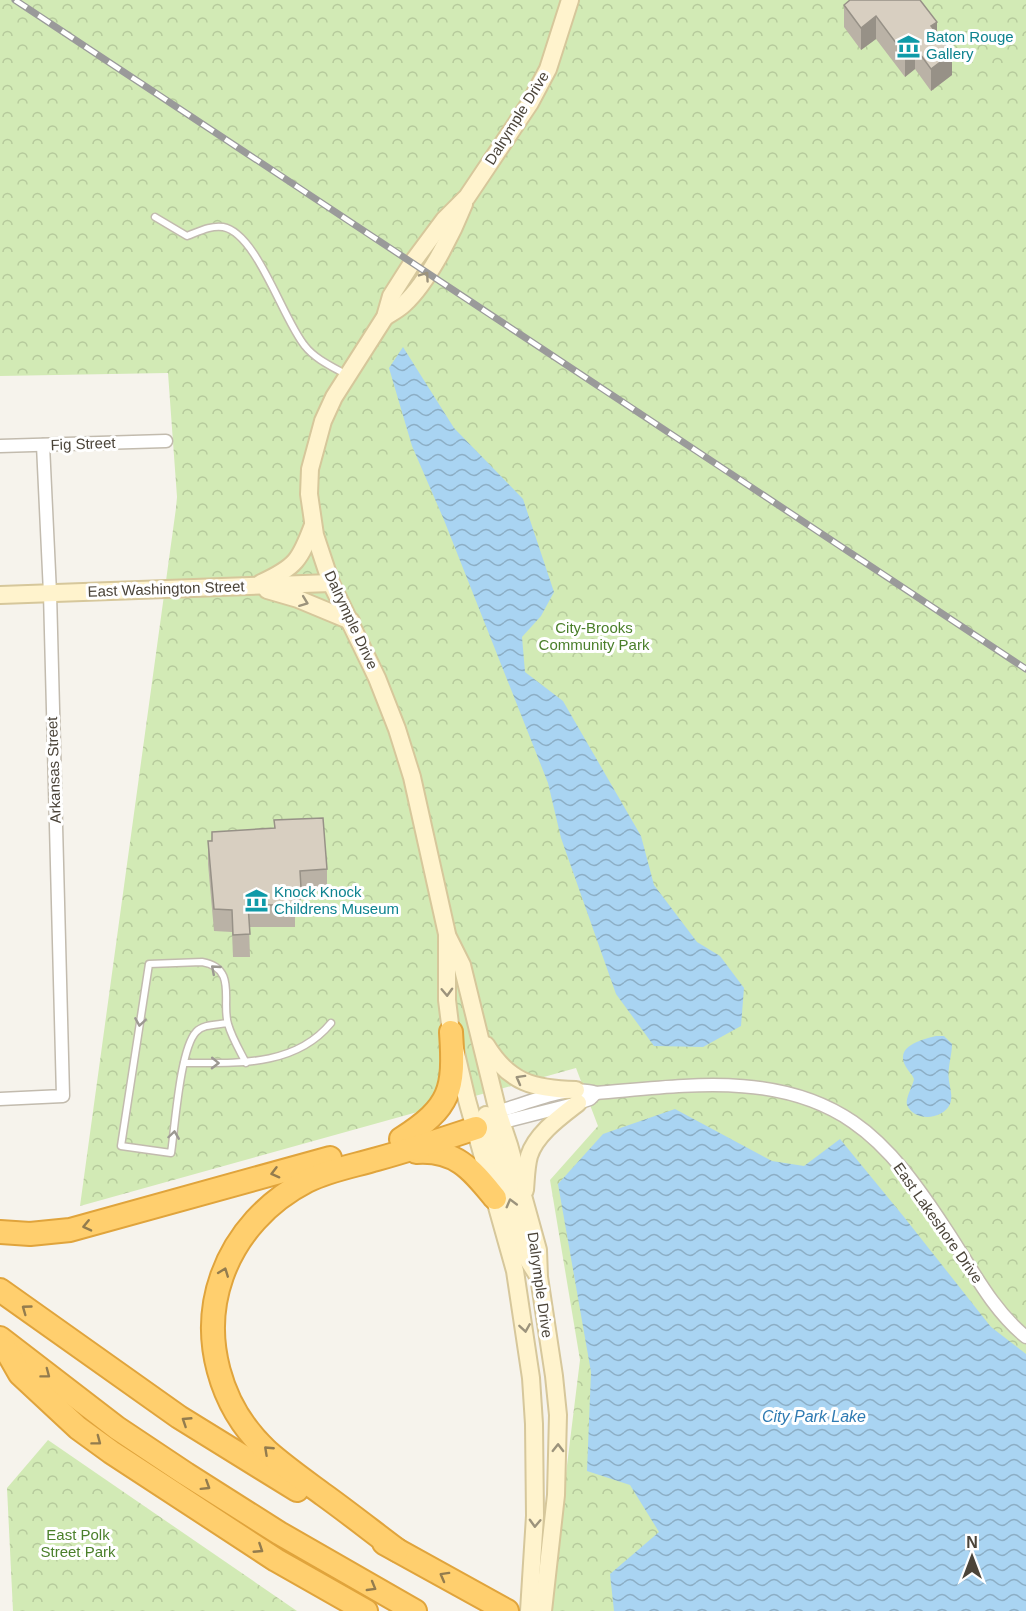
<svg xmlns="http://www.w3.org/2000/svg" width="1026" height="1611" font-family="Helvetica,sans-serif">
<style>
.forest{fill:url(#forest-crowns)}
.water{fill:url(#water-waves)}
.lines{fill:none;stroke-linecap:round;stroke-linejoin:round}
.lane-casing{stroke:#c2bbae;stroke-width:9}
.street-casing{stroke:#c2bbae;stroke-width:15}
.secondary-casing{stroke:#d6c79b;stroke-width:20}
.highway-casing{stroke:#e0a43c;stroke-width:26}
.lane{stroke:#fff;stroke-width:6}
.street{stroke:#fff;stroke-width:12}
.secondary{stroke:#fff3cd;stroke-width:16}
.highway{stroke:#ffcf6e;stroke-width:22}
.rail-casing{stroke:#9a9a9a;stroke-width:7}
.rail{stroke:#fff;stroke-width:4.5;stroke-dasharray:14;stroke-linecap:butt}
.wall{fill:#bab2a6}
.shaded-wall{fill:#979187}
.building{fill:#d8cfc1;stroke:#979187;stroke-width:1.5}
.oneway{stroke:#9c937c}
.oneway2{stroke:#9c9892}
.oneway3{stroke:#937c4e}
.labels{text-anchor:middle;stroke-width:6;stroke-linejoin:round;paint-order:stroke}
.culture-label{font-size:15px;fill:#0d838f;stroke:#fff;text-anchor:start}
.street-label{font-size:15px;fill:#4b4439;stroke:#fff}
.park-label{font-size:15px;fill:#4a7f2a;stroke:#fff}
.water-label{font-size:16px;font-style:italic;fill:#2e7ab2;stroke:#fff}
</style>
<defs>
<pattern id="forest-crowns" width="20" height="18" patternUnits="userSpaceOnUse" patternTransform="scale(1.5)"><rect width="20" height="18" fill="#d2eab5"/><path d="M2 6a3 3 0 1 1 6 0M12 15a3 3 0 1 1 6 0" fill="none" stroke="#b6ca9c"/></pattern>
<pattern id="water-waves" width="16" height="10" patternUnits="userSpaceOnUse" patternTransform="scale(1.5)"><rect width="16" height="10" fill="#a9d4f2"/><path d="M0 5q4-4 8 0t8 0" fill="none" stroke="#8caec5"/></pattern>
</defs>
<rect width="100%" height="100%" fill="#f6f3ec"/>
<g class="forest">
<polygon points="0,0 1026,0 1026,1611 549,1611 580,1360 550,1180 598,1126 576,1068 80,1206 176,508 177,497 168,373 0,376"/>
<polygon points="48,1440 297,1611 13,1611 7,1488"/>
</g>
<g class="water">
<polygon points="403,347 454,428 523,499 554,592 541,616 522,637 525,672 563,701 641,836 654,885 697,942 720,956 744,988 741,1026 703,1047 654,1046 616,994 561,838 548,783 444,520 412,446 389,368"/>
<path d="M 936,1036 L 944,1036 L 952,1044 C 952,1056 947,1068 949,1081 C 950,1088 953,1097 950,1104 C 943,1120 914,1122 907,1105 C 905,1098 913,1086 914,1079 C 912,1074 908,1071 906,1067 C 894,1046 921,1040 936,1036 Z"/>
<polygon points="675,1109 772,1161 804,1166 840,1139 904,1217 991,1327 1026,1354 1026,1611 614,1611 610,1574 659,1532 630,1485 587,1471 591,1372 558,1184 603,1134"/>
</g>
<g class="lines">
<defs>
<g id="lane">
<path d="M 155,217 L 187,236 C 198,232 211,225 223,227 C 257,233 283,320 305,346 C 315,359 333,367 347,375"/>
<path d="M 227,1023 C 217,1025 203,1024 196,1032 C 180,1049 175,1127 171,1153 L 121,1146 L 149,964 L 202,962 C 238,968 221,1002 228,1024 C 232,1038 240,1051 246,1063"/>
<path d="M 184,1063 C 236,1063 295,1067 331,1023"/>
</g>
<g id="street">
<polyline points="0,446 166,441"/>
<polyline points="0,1099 63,1096 50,593 43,445"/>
<path d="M 492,1113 C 522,1106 568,1083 596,1093 C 682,1086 778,1070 853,1122 C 891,1148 920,1190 945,1228 C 970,1265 991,1309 1026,1337"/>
<polyline points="495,1124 578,1103 590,1099 596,1093"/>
</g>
<g id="secondary">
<path d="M 385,317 C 391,313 399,309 404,304 C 428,282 452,234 464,204"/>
<path d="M 261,583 C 296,567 300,560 313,525"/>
<polyline points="267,590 298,599 351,621"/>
<polyline points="0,595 331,583"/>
<polyline points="448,937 462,965 498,1112 509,1145 538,1250 539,1277 554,1376 558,1415 556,1495 543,1611"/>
<path d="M 486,1045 C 509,1083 534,1089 576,1090"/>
<polyline points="486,1115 524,1254 538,1276"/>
<path d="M 525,1190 C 526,1179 526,1167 529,1156 C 536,1134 560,1117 578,1103"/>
<polyline points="529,1611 535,1516 534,1424 531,1378 515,1271 467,1100 451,1032 447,1000 447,934 412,777 397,729 377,678 331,583 315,535 309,494 310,469 323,421 334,397 385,317 391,296 412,263 444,220 467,197 530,103 548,69 570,0"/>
</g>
<g id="highway">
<path d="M 401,1139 C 451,1107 455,1090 451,1032"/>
<path d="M 416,1152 C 456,1149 472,1170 495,1198"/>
<polyline points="0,1232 30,1234 70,1230 330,1158"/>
<polyline points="0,1290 179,1417 297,1490"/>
<polyline points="0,1338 117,1428 186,1474 279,1533 415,1611"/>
<polyline points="5,1348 20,1374 78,1428 111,1452 276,1560 366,1611"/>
<polyline points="384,1543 507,1611"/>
<path d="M 397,1550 C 373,1532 349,1513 324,1495 C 305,1481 285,1467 267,1451 C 220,1407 200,1338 222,1276 C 237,1234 268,1201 307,1181 C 329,1170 353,1166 377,1159 C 410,1150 443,1139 476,1128"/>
</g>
</defs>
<use href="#lane" class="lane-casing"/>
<use href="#street" class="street-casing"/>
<use href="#secondary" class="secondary-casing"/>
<use href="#highway" class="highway-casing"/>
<use href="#lane" class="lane"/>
<use href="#street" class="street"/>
<use href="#secondary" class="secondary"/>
<use href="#highway" class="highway"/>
<defs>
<polyline id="rail" points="15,0 1026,669"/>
</defs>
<use href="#rail" class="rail-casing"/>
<use href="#rail" class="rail"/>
</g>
<g class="wall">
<polygon points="844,5 937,33 952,75 931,91 915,69 905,77 876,39 861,50 844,27"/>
<polygon points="274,820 327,869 327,891 301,893 301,910 295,910 295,927 249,927 250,957 233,957 232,932 214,931 208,864 208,841 274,828"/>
</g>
<g class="shaded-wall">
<polygon points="876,16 876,39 861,50 861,28"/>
<polygon points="937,22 937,44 931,26"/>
<polygon points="915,47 915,69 905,77 905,55"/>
<polygon points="952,53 952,75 931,91 931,69"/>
</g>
<g class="building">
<polygon points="850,0 920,0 937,22 931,26 952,53 931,69 915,47 905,55 876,16 861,28 844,5"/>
<polygon points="323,818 327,869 300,871 301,888 294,888 295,905 248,905 250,934 233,935 232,910 214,909 208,841 212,841 212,832 275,828 274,820"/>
</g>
<defs><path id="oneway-chevron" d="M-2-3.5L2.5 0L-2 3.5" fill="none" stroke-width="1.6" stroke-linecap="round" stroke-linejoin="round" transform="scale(1.5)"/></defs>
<g class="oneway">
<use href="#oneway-chevron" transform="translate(425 276) rotate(-55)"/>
<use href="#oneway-chevron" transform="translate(304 602) rotate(21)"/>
<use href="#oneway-chevron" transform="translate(447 992) rotate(88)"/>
<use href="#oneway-chevron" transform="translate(520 1079) rotate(-151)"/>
<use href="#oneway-chevron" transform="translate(511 1203) rotate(-105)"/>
<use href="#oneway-chevron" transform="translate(525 1328) rotate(81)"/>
<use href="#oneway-chevron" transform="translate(558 1448) rotate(-89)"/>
<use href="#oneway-chevron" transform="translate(535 1523) rotate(92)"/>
</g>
<g class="oneway2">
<use href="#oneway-chevron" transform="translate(215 969) rotate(-139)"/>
<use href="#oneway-chevron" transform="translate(140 1022) rotate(99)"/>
<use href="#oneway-chevron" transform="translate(215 1063) rotate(1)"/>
<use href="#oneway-chevron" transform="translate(174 1135) rotate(-82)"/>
</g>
<g class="oneway3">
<use href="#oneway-chevron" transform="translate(275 1173) rotate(165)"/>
<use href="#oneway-chevron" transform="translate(87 1226) rotate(167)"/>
<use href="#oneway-chevron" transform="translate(224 1272) rotate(-69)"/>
<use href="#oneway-chevron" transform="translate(26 1309) rotate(-144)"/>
<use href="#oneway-chevron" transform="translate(46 1374) rotate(37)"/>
<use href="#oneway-chevron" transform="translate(186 1421) rotate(-147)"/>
<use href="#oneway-chevron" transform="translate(97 1441) rotate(37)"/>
<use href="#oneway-chevron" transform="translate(268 1450) rotate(-137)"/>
<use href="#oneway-chevron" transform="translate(206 1486) rotate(32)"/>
<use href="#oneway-chevron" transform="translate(259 1549) rotate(33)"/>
<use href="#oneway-chevron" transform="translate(444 1576) rotate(-151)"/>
<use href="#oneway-chevron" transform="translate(372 1587) rotate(30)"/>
</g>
<defs>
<symbol id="museum-bare" viewBox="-9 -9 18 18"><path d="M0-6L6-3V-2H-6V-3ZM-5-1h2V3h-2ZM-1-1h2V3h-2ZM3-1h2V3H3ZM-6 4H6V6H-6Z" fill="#0f9aa8" stroke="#fff" stroke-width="2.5" paint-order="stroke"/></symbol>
</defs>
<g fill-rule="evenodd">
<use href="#museum-bare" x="892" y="30" width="33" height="33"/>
<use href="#museum-bare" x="240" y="884" width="33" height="33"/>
</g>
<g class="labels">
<g class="culture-label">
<text x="926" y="42">Baton Rouge<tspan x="926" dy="17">Gallery</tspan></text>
<text x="274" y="897">Knock Knock<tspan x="274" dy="17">Childrens Museum</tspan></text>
</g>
<g class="street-label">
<text transform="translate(517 118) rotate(-58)" y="5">Dalrymple Drive</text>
<text transform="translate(83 444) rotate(-2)" y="5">Fig Street</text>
<text transform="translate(166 589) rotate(-2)" y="5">East Washington Street</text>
<text transform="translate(351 620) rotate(65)" y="5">Dalrymple Drive</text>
<text transform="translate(54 770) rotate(-92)" y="5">Arkansas Street</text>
<text transform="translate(938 1223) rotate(55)" y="5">East Lakeshore Drive</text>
<text transform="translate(540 1285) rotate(82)" y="5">Dalrymple Drive</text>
</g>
<g class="park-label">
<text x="594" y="633">City-Brooks<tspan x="594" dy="17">Community Park</tspan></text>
<text x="78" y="1540">East Polk<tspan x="78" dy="17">Street Park</tspan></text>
</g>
<g class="water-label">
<text x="814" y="1422">City Park Lake</text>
</g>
</g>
<g transform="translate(972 1557)" stroke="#ffffff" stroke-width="4.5" paint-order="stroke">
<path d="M0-4.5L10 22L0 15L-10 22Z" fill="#4b4439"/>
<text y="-9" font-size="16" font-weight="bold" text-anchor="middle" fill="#4b4439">N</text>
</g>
</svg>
